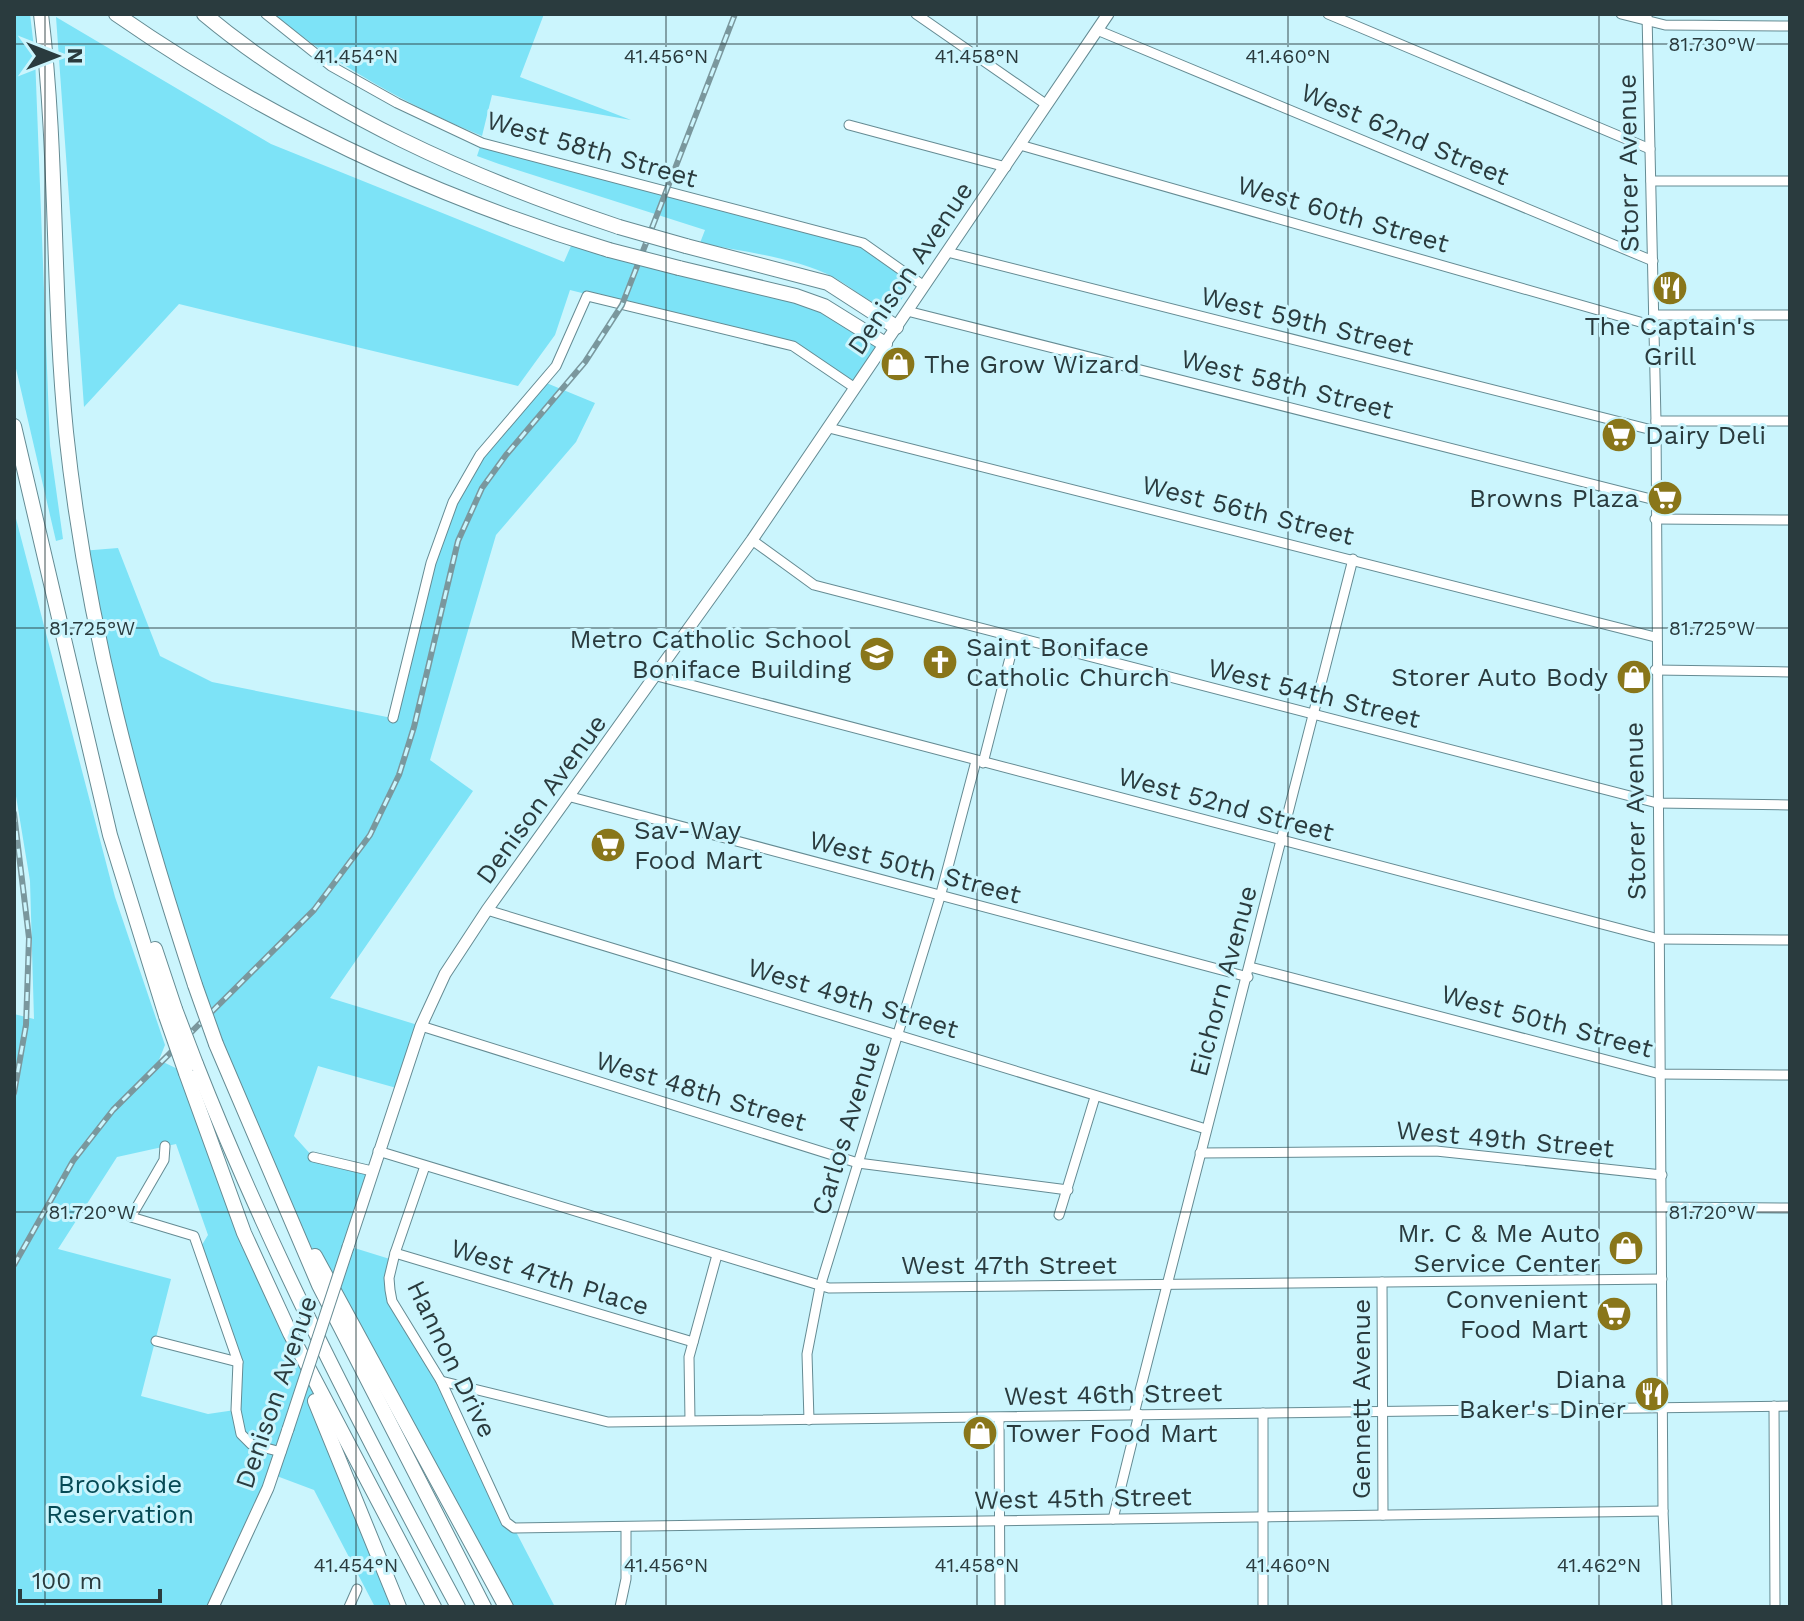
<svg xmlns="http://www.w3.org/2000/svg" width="1804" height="1621" font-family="'Work Sans',sans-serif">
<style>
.green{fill:#7de3f7;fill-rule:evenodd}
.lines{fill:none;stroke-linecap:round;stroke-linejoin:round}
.minor-casing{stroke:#658b93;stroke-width:11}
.major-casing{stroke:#658b93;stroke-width:13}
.highway-casing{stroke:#658b93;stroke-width:16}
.minor{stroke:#fff;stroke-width:9}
.major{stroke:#fff;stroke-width:11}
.highway{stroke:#fff;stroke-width:14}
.rail-casing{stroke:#7a979d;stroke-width:6}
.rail{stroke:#cbf5fd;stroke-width:3;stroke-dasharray:9;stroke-linecap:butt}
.major-bridge-casing{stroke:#658b93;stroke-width:13;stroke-linecap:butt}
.highway-bridge-casing{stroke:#658b93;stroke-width:16;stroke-linecap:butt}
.major-bridge{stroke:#fff;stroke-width:11}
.highway-bridge{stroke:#fff;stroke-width:14}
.ticks{fill:none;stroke:#2a3b3e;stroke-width:2;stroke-opacity:0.45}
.labels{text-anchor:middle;stroke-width:6;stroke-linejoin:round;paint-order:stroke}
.street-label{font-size:26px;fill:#2a3b3e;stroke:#cbf5fd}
.poi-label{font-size:26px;fill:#2a3b3e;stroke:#cbf5fd;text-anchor:end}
.park-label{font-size:26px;fill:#054954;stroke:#cbf5fd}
.ticks-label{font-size:20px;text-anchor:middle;fill:#2a3b3e;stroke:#cbf5fd;stroke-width:6;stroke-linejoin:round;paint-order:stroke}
</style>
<rect width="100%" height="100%" fill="#cbf5fd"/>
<g class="green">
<polygon points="14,14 30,14 35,56 50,446 63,539 56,541 14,360"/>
<path d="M 273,14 L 544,14 L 520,77 L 631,120 L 492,95 L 482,136 C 407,105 336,65 273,14 Z"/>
<polygon points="56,17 271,144 564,262 574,239 796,296 885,344 855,388 793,346 570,290 555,335 518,386 179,304 84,407"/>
<path d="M 480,147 L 864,247 L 913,281 L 896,308 C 872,308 855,289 835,278 C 794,257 744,252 700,243 L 705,230 L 499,164 L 477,156 Z"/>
<polygon points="544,382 595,403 576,442 496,535 430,760 473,791 330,998 421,1026 400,1089 318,1066 294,1136 313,1157 372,1171 348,1246 393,1260 390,1290 441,1381 506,1522 514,1528 555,1607 514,1607 369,1356 256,1142 161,879 81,551 118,548 160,656 212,682 392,718 438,535 480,455"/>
<path d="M 14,511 L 115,897 L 165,1045 L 159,1060 L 186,1073 L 399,1607 L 375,1607 L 314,1490 L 274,1475 L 213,1607 L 14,1607 L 14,1014 L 34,1019 L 30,881 L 14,784 ZM 176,1144 L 208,1235 L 200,1248 L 238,1362 L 235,1410 L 208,1414 L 141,1396 L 171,1279 L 58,1249 L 117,1157 Z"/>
</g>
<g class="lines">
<defs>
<g id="minor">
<polyline points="266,14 331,66 397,103 482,143 863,243 924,286"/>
<polyline points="916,14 1047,105"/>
<polyline points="1328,14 1650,149"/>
<polyline points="1621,14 1665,25 1790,26"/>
<polyline points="1647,14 1656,421 1663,1511 1667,1607"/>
<polyline points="1097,30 1653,261"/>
<polyline points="849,125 1006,167"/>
<polyline points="1020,145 1654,326"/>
<polyline points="1651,181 1790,181"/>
<polyline points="947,252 1656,431"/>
<polyline points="907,311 1655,500"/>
<polyline points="1654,315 1790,315"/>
<polyline points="1656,421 1790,421"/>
<polyline points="829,428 1655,637"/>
<polyline points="1655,519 1790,520"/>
<polyline points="752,540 814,585 1657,803 1790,805"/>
<polyline points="1655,670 1790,672"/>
<polyline points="657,676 1659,939 1790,940"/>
<polyline points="393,718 431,563 453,502 480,455 556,366 587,296 793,346 855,388"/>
<polyline points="983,763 1015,638"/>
<polyline points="571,797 1248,977"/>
<polyline points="487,910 1206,1129"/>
<polyline points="1250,967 1660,1074 1790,1075"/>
<polyline points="421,1026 858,1163 1068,1190"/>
<polyline points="165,1146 164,1160 131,1217 194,1236 238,1362 236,1410 241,1434 251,1444 281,1452"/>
<polyline points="378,1151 829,1288 1662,1279"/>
<polyline points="1200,1153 1436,1151 1662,1175"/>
<polyline points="313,1157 372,1171"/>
<polyline points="425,1166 395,1253 389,1278 390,1290 392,1301 441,1381 506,1522 514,1528 1663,1511"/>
<polyline points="1662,1207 1790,1208"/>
<polyline points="1059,1215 1095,1097"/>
<polyline points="395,1253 693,1342"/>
<polyline points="1382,1282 1383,1515"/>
<polyline points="156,1341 238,1362"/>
<polyline points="441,1381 608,1422 1790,1406"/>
<polyline points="1774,1406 1775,1607"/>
<polyline points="1263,1413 1263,1607"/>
<polyline points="1134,1414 1353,559"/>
<polyline points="999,1418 1000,1607"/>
<polyline points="690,1420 689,1357 717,1255"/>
<polyline points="809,1420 807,1354 820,1287 940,897 976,761"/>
<polyline points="1113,1519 1139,1414"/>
<polyline points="349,1607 357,1589"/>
<polyline points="620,1607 626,1579 626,1528"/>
</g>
<g id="major">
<polyline points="348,1247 421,1026 445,974 487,910 752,540 1108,14"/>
<polyline points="213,1607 268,1488 288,1429"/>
</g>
<g id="highway">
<path d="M 41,14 C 58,153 52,293 66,432 C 86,623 135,803 195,985"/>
<path d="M 116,14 C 267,119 433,197 609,250"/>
<path d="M 204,14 C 324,114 472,178 619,227"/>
<polyline points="686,246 828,283 896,327"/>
<polyline points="679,268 796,296 824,306 885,344"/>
<polyline points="14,426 110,835 166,1016"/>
<polyline points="155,949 175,1009"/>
<polyline points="216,1044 319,1285 484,1607"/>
<path d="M 196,1064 C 270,1252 362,1429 458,1607"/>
<polyline points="186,1073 244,1233 290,1333 434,1607"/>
<polyline points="315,1256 506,1607"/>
<polyline points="315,1401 399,1607"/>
</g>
</defs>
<use href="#minor" class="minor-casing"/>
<use href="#major" class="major-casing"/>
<use href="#highway" class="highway-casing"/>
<use href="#minor" class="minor"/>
<use href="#major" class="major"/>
<use href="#highway" class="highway"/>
<defs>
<g id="rail">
<polyline points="14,813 29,938 26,1025 14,1093"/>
<polyline points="14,1265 73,1161 113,1110 314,910 370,835 399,775 414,727 458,541 482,488 506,455 585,362 622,305 735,14"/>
</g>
</defs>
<use href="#rail" class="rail-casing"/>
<use href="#rail" class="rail"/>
<defs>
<polyline id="major-bridge" points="288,1429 348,1247"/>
<g id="highway-bridge">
<polyline points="619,227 686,246"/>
<polyline points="609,250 679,268"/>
<polyline points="195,985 216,1044"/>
<polyline points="175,1009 196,1064"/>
<polyline points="166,1016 186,1073"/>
</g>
</defs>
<use href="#major-bridge" class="major-bridge-casing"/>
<use href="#highway-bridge" class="highway-bridge-casing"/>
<use href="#major-bridge" class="major-bridge"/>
<use href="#highway-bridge" class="highway-bridge"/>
</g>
<path class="ticks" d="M 45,14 L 45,1607M 356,14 L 356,1607M 666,14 L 666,1607M 977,14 L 977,1607M 1288,14 L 1288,1607M 1599,14 L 1599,1607M 14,44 L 1790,44M 14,628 L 1790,628M 14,1212 L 1790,1212"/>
<defs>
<symbol id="restaurant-disc" viewBox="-11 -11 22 22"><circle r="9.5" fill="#89761a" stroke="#cbf5fd"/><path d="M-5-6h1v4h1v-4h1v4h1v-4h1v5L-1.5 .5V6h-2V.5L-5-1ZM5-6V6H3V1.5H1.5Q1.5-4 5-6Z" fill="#fff"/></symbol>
<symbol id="shop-disc" viewBox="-11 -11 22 22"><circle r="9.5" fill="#89761a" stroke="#cbf5fd"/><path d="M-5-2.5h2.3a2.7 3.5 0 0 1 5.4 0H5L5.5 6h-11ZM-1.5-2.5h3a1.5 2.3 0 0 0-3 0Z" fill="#fff"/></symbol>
<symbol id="supermarket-disc" viewBox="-11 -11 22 22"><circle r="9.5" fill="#89761a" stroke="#cbf5fd"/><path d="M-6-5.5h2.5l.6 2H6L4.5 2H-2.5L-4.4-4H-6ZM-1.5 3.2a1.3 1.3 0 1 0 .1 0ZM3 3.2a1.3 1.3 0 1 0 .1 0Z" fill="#fff"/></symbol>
<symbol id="school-disc" viewBox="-11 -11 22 22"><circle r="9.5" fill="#89761a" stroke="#cbf5fd"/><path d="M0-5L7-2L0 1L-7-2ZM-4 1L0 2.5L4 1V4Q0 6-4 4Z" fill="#fff"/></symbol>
<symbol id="church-disc" viewBox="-11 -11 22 22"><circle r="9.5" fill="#89761a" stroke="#cbf5fd"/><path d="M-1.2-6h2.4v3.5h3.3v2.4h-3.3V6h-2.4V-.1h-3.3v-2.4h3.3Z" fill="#fff"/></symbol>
</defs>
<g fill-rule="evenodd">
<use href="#restaurant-disc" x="1650" y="268" width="40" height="40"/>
<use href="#shop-disc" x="878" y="344" width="40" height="40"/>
<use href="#supermarket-disc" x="1599" y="415" width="40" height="40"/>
<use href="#supermarket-disc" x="1645" y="478" width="40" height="40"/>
<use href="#school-disc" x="857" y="634" width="40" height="40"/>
<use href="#church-disc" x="920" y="642" width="40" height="40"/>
<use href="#shop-disc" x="1614" y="657" width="40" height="40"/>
<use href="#supermarket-disc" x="588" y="825" width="40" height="40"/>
<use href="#shop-disc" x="1606" y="1228" width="40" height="40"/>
<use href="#supermarket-disc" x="1594" y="1294" width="40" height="40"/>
<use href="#restaurant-disc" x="1632" y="1374" width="40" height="40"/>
<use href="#shop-disc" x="960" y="1413" width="40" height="40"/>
</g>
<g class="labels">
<g class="street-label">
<text transform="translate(1405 134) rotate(23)" y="9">West 62nd Street</text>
<text transform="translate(592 149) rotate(16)" y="9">West 58th Street</text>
<text transform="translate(1628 163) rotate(-91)" y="9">Storer Avenue</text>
<text transform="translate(1343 214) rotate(16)" y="9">West 60th Street</text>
<text transform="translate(910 268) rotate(-56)" y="9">Denison Avenue</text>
<text transform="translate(1307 321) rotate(14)" y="9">West 59th Street</text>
<text transform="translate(1287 384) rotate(14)" y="9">West 58th Street</text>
<text transform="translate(1248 510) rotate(14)" y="9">West 56th Street</text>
<text transform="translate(1314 693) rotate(14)" y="9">West 54th Street</text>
<text transform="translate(541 799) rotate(-54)" y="9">Denison Avenue</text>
<text transform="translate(1226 804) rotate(15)" y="9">West 52nd Street</text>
<text transform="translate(1635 811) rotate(-91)" y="9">Storer Avenue</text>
<text transform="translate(915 867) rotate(15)" y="9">West 50th Street</text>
<text transform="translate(1223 981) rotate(-75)" y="9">Eichorn Avenue</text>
<text transform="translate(853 998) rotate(17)" y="9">West 49th Street</text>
<text transform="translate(1547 1021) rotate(15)" y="9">West 50th Street</text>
<text transform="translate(701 1091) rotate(17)" y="9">West 48th Street</text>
<text transform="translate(846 1128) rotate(-73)" y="9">Carlos Avenue</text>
<text transform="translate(1505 1139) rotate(5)" y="9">West 49th Street</text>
<text x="1009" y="1274">West 47th Street</text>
<text transform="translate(550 1277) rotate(17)" y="9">West 47th Place</text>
<text transform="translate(452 1359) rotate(64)" y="9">Hannon Drive</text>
<text transform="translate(276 1392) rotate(-71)" y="9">Denison Avenue</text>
<text transform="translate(1113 1394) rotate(-1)" y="9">West 46th Street</text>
<text transform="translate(1361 1399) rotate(-90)" y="9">Gennett Avenue</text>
<text transform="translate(1083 1498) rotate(-1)" y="9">West 45th Street</text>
</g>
<g class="poi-label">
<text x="1670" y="335" text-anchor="middle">The Captain's<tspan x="1670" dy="30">Grill</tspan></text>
<text x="924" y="373" text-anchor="start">The Grow Wizard</text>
<text x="1645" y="444" text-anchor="start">Dairy Deli</text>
<text x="1639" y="507">Browns Plaza</text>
<text x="851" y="648">Metro Catholic School<tspan x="851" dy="30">Boniface Building</tspan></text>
<text x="966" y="656" text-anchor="start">Saint Boniface<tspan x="966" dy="30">Catholic Church</tspan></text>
<text x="1608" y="686">Storer Auto Body</text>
<text x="634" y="839" text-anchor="start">Sav-Way<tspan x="634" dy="30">Food Mart</tspan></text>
<text x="1600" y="1242">Mr. C &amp; Me Auto<tspan x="1600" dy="30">Service Center</tspan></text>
<text x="1588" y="1308">Convenient<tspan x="1588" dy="30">Food Mart</tspan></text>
<text x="1626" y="1388">Diana<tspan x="1626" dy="30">Baker's Diner</tspan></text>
<text x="1006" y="1442" text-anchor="start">Tower Food Mart</text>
</g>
<g class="park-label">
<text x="120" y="1493">Brookside<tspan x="120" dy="30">Reservation</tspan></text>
</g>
</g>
<g class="ticks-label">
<text x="1712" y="51">81.730°W</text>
<text x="356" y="63">41.454°N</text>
<text x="666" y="63">41.456°N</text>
<text x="977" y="63">41.458°N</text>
<text x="1288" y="63">41.460°N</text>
<text x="1712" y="635">81.725°W</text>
<text x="92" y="635">81.725°W</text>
<text x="1712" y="1219">81.720°W</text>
<text x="92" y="1219">81.720°W</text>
<text x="356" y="1572">41.454°N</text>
<text x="666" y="1572">41.456°N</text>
<text x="977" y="1572">41.458°N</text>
<text x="1288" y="1572">41.460°N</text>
<text x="1599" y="1572">41.462°N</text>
</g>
<rect width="1804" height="1621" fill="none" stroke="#2a3b3e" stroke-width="32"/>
<g transform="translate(56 56) rotate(90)" stroke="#cbf5fd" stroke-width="6" paint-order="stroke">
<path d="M0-6L14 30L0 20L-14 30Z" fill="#2a3b3e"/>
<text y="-12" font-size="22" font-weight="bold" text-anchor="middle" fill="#2a3b3e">N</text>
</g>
<path d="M20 1589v12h140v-12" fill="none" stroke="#2a3b3e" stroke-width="4"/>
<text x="32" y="1589" font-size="24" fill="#2a3b3e" stroke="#cbf5fd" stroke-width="6" paint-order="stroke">100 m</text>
</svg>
